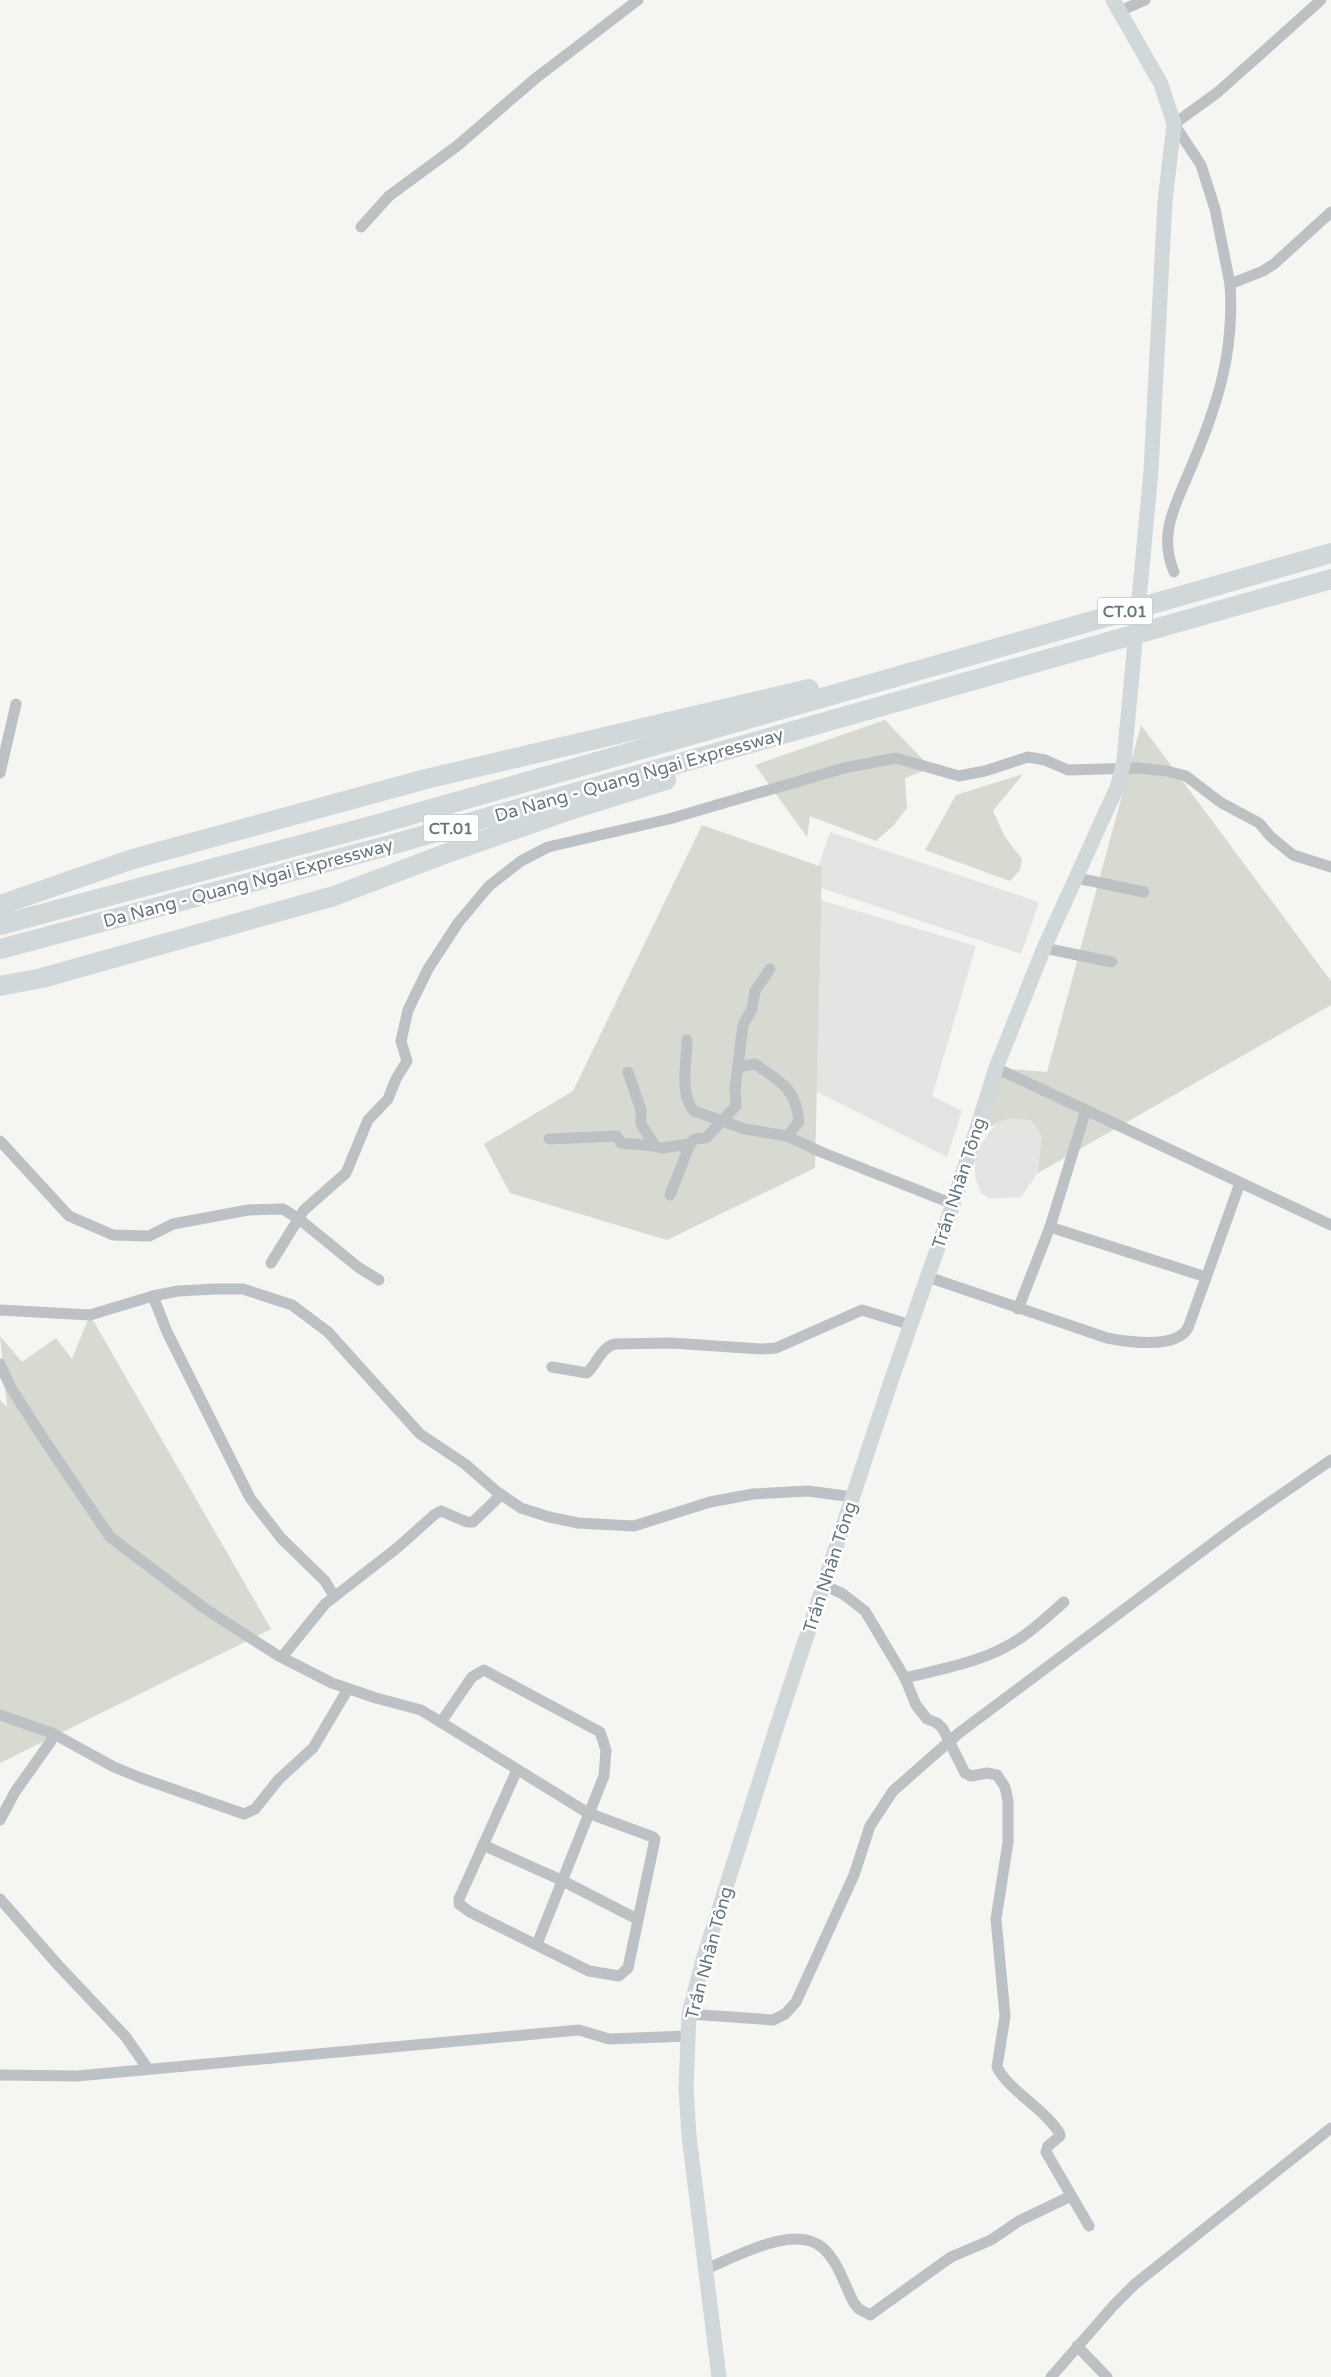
<svg xmlns="http://www.w3.org/2000/svg" width="1331" height="2377" font-family="'Varela Round',sans-serif">
<style>
.built{fill:#e3e5e3}
.green{fill:#d6dad1}
.lines{fill:none;stroke-linecap:round;stroke-linejoin:round}
.street{stroke:#bcc2c4;stroke-width:11}
.secondary{stroke:#d1d8d9;stroke-width:15}
.highway{stroke:#d1d8d9;stroke-width:20}
.labels{text-anchor:middle;stroke-width:5;stroke-linejoin:round;paint-order:stroke}
.shield{fill:#fff;stroke:#94a1a7;stroke-width:1}
.shield-label{font-size:16px;font-weight:bold;fill:#667981}
.street-label{font-size:18px;fill:#667981;stroke:#fff}
</style>
<rect width="100%" height="100%" fill="#f5f5f2"/>
<g class="built">
<polygon points="830,832 1039,902 1021,954 812,885"/>
<polygon points="820,900 976,946 932,1096 962,1111 947,1157 791,1079"/>
<polygon points="1009,1117 1031,1120 1042,1136 1044,1164 1021,1197 990,1199 981,1193 975,1177 975,1152 997,1122"/>
</g>
<g class="green">
<polygon points="885,720 931,768 905,778 907,808 894,825 876,841 810,816 807,837 755,765"/>
<path d="M 1141,725 L 1331,981 L 1331,1005 L 1038,1173 L 1042,1136 L 1031,1120 C 1005,1116 1000,1119 980,1135 L 996,1068 L 1047,1072 Z"/>
<polygon points="1023,774 993,811 1005,837 1022,859 1020,870 1010,881 925,850 956,795"/>
<polygon points="702,825 822,867 815,1168 667,1240 510,1193 484,1144 573,1091"/>
<polygon points="90,1315 271,1629 0,1763 0,1400 7,1407 0,1336 22,1362 56,1338 72,1359"/>
</g>
<g class="lines">
<g class="street">
<polyline points="1321,0 1218,92 1174,124 1201,165 1215,209 1230,284 1263,271 1274,264 1331,212"/>
<polyline points="1120,11 1145,0"/>
<polyline points="361,227 389,196 457,146 536,78 638,0"/>
<path d="M 1174,572 C 1159,536 1173,510 1187,477 C 1196,456 1205,435 1212,413 C 1226,373 1233,327 1230,284"/>
<polyline points="0,773 16,704"/>
<polyline points="1077,878 1144,892"/>
<polyline points="1044,948 1112,962"/>
<path d="M 687,1040 C 687,1061 679,1095 694,1111 L 745,1129 L 787,1136 L 821,1152 L 953,1204"/>
<path d="M 738,1067 L 755,1064 C 781,1082 796,1088 799,1122 L 787,1136"/>
<polyline points="996,1068 1331,1225"/>
<polyline points="628,1072 641,1110 641,1124 655,1146 662,1148 690,1144"/>
<polyline points="549,1139 617,1136 621,1143 655,1146"/>
<polyline points="0,1141 69,1216 113,1235 149,1236 173,1224 248,1210 283,1209 299,1219 358,1267 379,1280"/>
<polyline points="670,1195 690,1144 695,1139 706,1138 736,1106 735,1089 743,1025 752,1009 755,991 770,969"/>
<polyline points="1050,1227 1206,1277"/>
<polyline points="271,1263 304,1210 346,1173 368,1120 388,1099 396,1079 407,1061 401,1041 408,1010 428,969 458,923 489,886 521,861 548,847 669,819 844,768 896,758 959,776 985,771 1028,757 1045,760 1068,770 1138,768 1167,771 1186,776 1220,802 1259,823 1271,837 1293,855 1331,867"/>
<path d="M 928,1277 L 1107,1338 C 1128,1342 1176,1349 1188,1328 L 1240,1183"/>
<polyline points="153,1296 167,1332 250,1498 281,1538 325,1581 334,1596"/>
<polyline points="1018,1309 1050,1227 1086,1110"/>
<polyline points="0,1310 90,1315 153,1296 178,1291 215,1289 243,1289 292,1305 328,1332 420,1434 465,1464 496,1491 521,1508 549,1517 578,1523 634,1526 710,1502 753,1494 808,1491 853,1497"/>
<polyline points="0,1364 11,1388 45,1441 110,1537 204,1608 277,1655 332,1683 376,1698 421,1710 588,1813 653,1837 655,1839 628,1968 619,1976 589,1971 470,1912 459,1904 459,1899 517,1770"/>
<path d="M 552,1367 L 587,1373 C 596,1365 602,1346 615,1344 L 671,1343 L 761,1349 L 776,1348 L 862,1310 L 911,1325"/>
<path d="M 824,1585 L 843,1594 L 865,1611 L 905,1678 L 916,1705 L 927,1719 L 937,1723 L 943,1729 L 965,1773 L 971,1776 L 987,1773 L 997,1775 L 1005,1787 L 1008,1801 L 1008,1842 L 996,1919 L 1005,2016 L 997,2067 C 1007,2089 1046,2110 1060,2134 L 1060,2136 L 1048,2146 L 1046,2152 L 1089,2226"/>
<polyline points="282,1657 325,1604 397,1548 434,1515 441,1511 467,1522 473,1522 501,1495"/>
<path d="M 905,1678 C 945,1668 984,1662 1019,1639 C 1035,1629 1050,1614 1064,1602"/>
<polyline points="0,1715 52,1733 114,1767 141,1778 244,1814 255,1809 279,1779 313,1748 348,1689"/>
<polyline points="441,1722 472,1677 484,1670 600,1732 606,1750 604,1776 537,1944"/>
<polyline points="0,1820 15,1792 51,1741 52,1733"/>
<polyline points="483,1845 561,1880 637,1919"/>
<polyline points="0,1899 58,1965 125,2036 148,2069"/>
<polyline points="689,2014 773,2020 785,2014 796,2002 854,1875 870,1826 893,1791 959,1733 1237,1525 1331,1460"/>
<polyline points="0,2075 77,2076 579,2030 609,2039 688,2036"/>
<path d="M 706,2269 C 736,2257 796,2222 824,2249 C 838,2262 845,2286 854,2303 L 859,2309 L 870,2315 L 951,2257 L 991,2240 L 1019,2221 L 1071,2196"/>
<polyline points="1077,2346 1107,2377"/>
<polyline points="1051,2377 1114,2305 1135,2284 1331,2128"/>
</g>
<polyline class="secondary" points="719,2377 689,2136 686,2088 689,2014 703,1960 778,1723 891,1381 953,1204 996,1068 1044,948 1118,785 1124,760 1151,471 1165,201 1174,124 1161,84 1113,0"/>
<g class="highway">
<polyline points="0,905 133,859 426,779 809,689"/>
<polyline points="0,925 375,825 1331,553"/>
<polyline points="0,949 383,847 1331,579"/>
<polyline points="0,986 42,978 334,896 450,852 567,811 666,780"/>
</g>
</g>
<g class="labels">
<g class="shield">
<rect x="1097.5" y="597.5" width="55" height="27" rx="4"/>
<rect x="423.5" y="814.5" width="55" height="27" rx="4"/>
</g>
<g class="shield-label">
<text x="1125" y="617">CT.01</text>
<text x="451" y="834">CT.01</text>
</g>
<g class="street-label">
<text transform="translate(639 775) rotate(-16)" y="6">Da Nang - Quang Ngai Expressway</text>
<text transform="translate(248 883) rotate(-15)" y="6">Da Nang - Quang Ngai Expressway</text>
<text transform="translate(959 1183) rotate(-72)" y="6">Trần Nhân Tông</text>
<text transform="translate(830 1567) rotate(-72)" y="6">Trần Nhân Tông</text>
<text transform="translate(709 1953) rotate(-75)" y="6">Trần Nhân Tông</text>
</g>
</g>
</svg>
